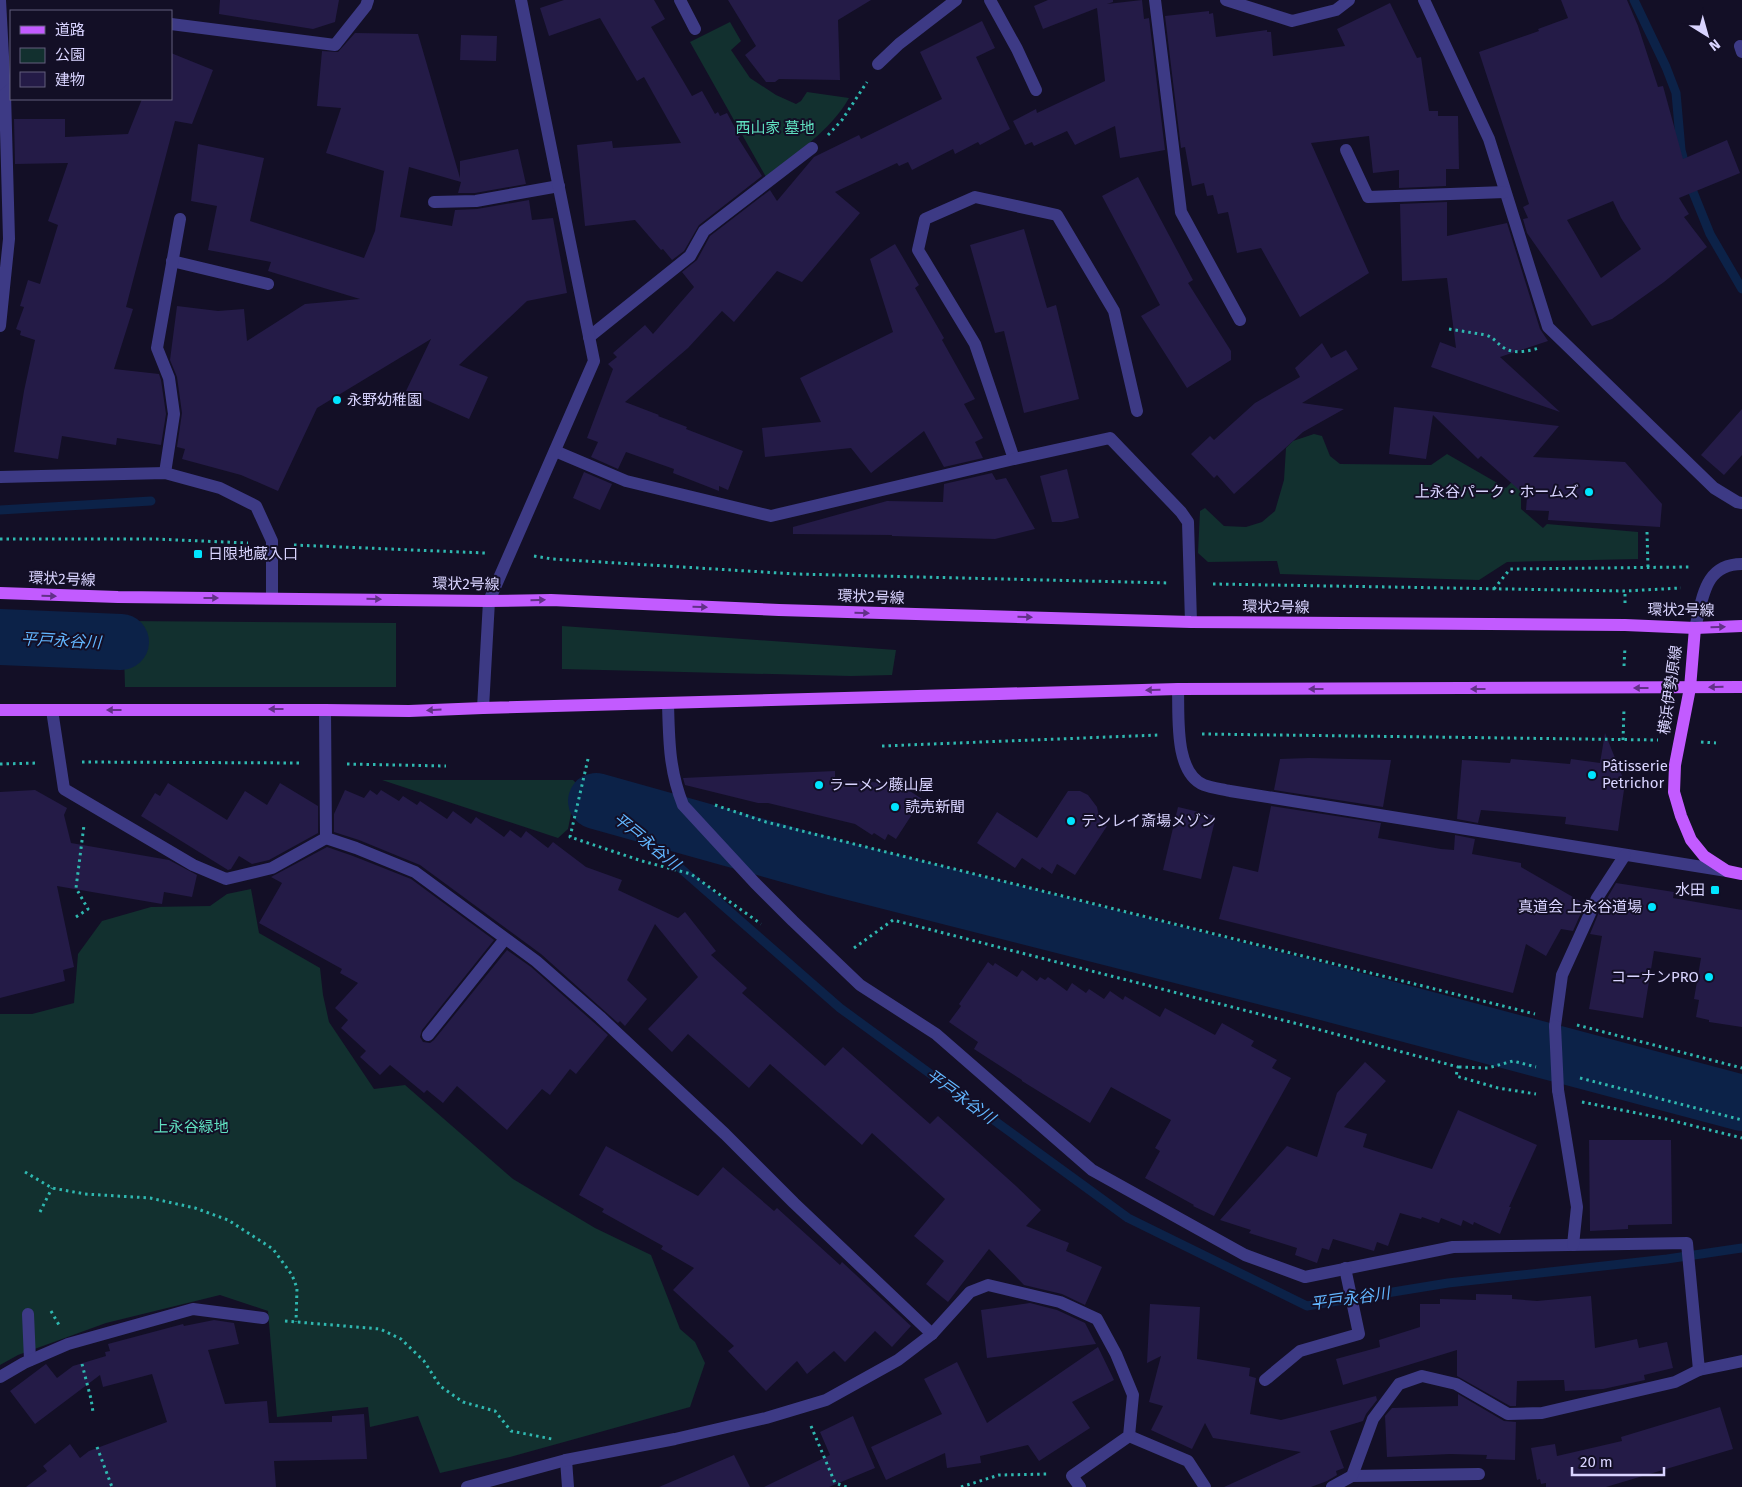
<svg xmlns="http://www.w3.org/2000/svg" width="1742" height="1487" font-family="'Fira Sans','Noto Sans JP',sans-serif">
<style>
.green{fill:#12302f}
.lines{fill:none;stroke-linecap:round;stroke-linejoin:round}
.stream{stroke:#0c2248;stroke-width:9}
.river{stroke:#0c2248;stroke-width:56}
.building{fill:#241b47;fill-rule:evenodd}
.path{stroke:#2fb8b0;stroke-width:3;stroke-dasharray:2.5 4;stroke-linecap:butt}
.minor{stroke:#3d3a85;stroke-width:12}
.major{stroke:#c25bff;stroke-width:12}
.minor-bridge{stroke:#3d3a85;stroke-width:12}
.oneway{fill:#623188}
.poi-dot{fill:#00e5ff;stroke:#130f26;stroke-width:2}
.labels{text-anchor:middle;stroke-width:4;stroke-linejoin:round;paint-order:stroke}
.park-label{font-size:15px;fill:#5fe0c0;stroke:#130f26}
.poi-label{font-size:15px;fill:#d9d4ff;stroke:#130f26;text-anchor:start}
.street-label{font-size:15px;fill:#d9d4ff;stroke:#130f26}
.water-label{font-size:16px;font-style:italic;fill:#62b6ff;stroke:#130f26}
</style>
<rect width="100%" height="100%" fill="#130f26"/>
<g class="green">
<path d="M 730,22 L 741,41 L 731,50 L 750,78 L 776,95 L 796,104 L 801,101 L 807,92 L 849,98 C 830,132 795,153 766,177 L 690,42 Z"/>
<polygon points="1314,434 1322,436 1330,456 1340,464 1431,465 1447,454 1506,488 1530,463 1521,483 1521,509 1543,528 1547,524 1638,532 1638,559 1507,562 1479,580 1280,574 1277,561 1208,562 1198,553 1200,511 1205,508 1224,526 1246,527 1262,522 1275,511 1284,480 1286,448 1293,441"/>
<polygon points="123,621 396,623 396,687 125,687"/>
<polygon points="562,626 896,650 892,675 851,676 562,669"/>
<polygon points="382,780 573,780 577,784 568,829 558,838"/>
<polygon points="251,889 259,933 320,968 323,995 329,1022 374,1089 405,1085 513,1179 595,1228 651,1255 680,1329 695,1342 705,1363 690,1407 510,1457 440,1473 418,1416 370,1427 368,1407 277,1417 268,1311 220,1295 106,1323 18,1355 0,1365 0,1014 32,1014 74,1003 78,954 102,921 151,907 210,906 227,894"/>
</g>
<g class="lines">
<g class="stream">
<polyline points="1634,0 1666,67 1676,93 1681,150 1686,169"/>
<polyline points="1689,182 1710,234 1742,289"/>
<polyline points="0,510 151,501"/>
<polyline points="596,801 671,860 840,1008 1128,1218 1307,1306 1448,1283 1667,1259 1742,1248"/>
</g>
<g class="river">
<polyline points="0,637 121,642"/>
<polyline points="596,801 832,867 1328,993 1742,1103"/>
</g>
</g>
<g class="building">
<polygon points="220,0 339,0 335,22 313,29 219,14"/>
<polygon points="564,0 654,0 665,19 651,27 682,79 692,96 702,91 715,114 718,112 720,116 727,113 740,137 738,138 762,176 699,225 684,251 672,260 663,249 661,250 635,220 585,226 577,145 612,141 613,148 681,143 644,77 637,81 600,18 549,36 540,8"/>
<polygon points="728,0 871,0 838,20 840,80 779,79 775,82 766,82 745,55 756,46"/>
<polygon points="1048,0 1113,0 1113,2 1107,4 1142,0 1144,19 1149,18 1165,150 1120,158 1115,126 1075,145 1067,131 1034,146 1032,142 1025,145 1013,121 1036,109 1037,113 1105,81 1097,8 1043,29 1034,6"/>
<path d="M 1561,0 L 1627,0 L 1638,26 L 1658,87 L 1663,86 L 1683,159 L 1727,140 L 1740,173 L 1679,198 L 1689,214 L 1684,217 L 1707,247 L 1664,282 L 1612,319 L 1592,326 L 1527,233 L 1523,219 L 1528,218 L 1523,207 L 1529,204 L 1479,52 L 1539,31 L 1538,29 L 1568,18 ZM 1613,201 L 1621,218 L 1641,249 L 1601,278 L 1567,220 Z"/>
<polygon points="1390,3 1417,58 1421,57 1429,111 1438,111 1438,116 1458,116 1459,169 1446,169 1446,186 1399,188 1399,170 1373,173 1369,136 1311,143 1369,273 1300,317 1261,248 1237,253 1228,212 1218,214 1213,195 1207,196 1204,183 1192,186 1185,147 1181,148 1165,16 1209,11 1209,14 1213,13 1216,37 1267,30 1267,32 1271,32 1273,56 1345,46 1337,29"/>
<polygon points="982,21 995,48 976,57 1010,129 980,145 978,142 955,154 953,149 912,170 908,162 899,166 897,163 835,192 860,213 802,282 777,271 734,322 722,311 688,348 625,402 659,415 658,416 687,427 686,429 743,451 728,490 719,486 719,491 673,473 674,469 626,452 618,469 591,457 598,442 587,438 613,369 608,364 617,357 613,353 645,325 653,334 694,287 682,272 697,260 710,236 770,190 777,201 814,157 859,135 861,139 942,99 920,52"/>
<polygon points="355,33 418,34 460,178 460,161 518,149 526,184 475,193 458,193 461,182 409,167 400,217 452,226 455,210 477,209 529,200 532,220 553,218 567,293 527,301 459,365 488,377 469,419 406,391 431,339 317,408 278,491 241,475 182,459 185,449 177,447 182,413 177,377 170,360 177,306 218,311 244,309 247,341 305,304 360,299 268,271 271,262 208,250 217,206 191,201 198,144 264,158 250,221 364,258 375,231 384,171 326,153 341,108 317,106 322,51 338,52"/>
<polygon points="461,35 497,36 496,61 460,60"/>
<polygon points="171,53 213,70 192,124 175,121 126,307 133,309 114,369 159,374 161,380 166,414 161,445 117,438 116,445 62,436 58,459 14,452 24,391 35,340 20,335 21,331 16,329 24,307 20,306 28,280 40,284 58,225 48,221 68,163 15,164 14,119 65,119 65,137 128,134 142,99 171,99"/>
<polygon points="1138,177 1193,280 1188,283 1231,351 1231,360 1187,388 1141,316 1160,305 1102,196"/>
<polygon points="1447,202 1447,236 1507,223 1540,329 1548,341 1500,357 1560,412 1431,367 1440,342 1456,348 1447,278 1402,281 1400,204"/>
<polygon points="1024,229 1047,308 1056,305 1079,399 1024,413 1004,331 995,333 970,245"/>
<polygon points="895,244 919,285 915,288 944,338 942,340 975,399 964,404 983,438 975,442 983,458 944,467 924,431 871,473 851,448 765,457 762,428 821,422 800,378 893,332 870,259"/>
<polygon points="1322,343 1331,358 1346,350 1358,369 1302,403 1344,409 1303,432 1234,494 1217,475 1214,478 1191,454 1210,436 1214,440 1255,403 1300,377 1295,368"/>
<polygon points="1394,407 1559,426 1533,457 1625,462 1662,504 1660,527 1548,520 1549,511 1526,510 1527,497 1481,456 1478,459 1433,415 1426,459 1389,454"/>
<polygon points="1742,409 1742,455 1724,475 1701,455"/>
<polygon points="1067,469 1079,518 1062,522 1052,522 1040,476"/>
<polygon points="584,472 612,484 600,510 573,498"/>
<polygon points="992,473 996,480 1006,478 1035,529 995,539 892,536 892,535 793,534 793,527 887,501 943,502 944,484"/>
<polygon points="1605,733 1625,783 1618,831 1565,824 1566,817 1481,810 1478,823 1457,819 1462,760 1510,763 1511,759 1570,764 1571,759 1600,763"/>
<polygon points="1309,758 1391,760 1383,807 1274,790 1280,759"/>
<polygon points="835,771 835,780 888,783 890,778 922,799 896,839 888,834 885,840 874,833 872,835 855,824 768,803 758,803 685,785 683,778"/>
<polygon points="168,783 227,820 245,791 267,805 280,783 318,806 318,833 269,860 252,864 239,856 231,869 228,870 141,816 155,793 160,796"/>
<polygon points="35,790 67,808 64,815 71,843 169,860 197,875 192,897 164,892 162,904 57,886 74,967 63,970 65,981 0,998 0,792"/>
<polygon points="345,790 364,798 370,790 377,795 381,790 399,801 403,796 417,805 420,801 447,819 453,811 471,824 476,817 504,837 510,830 521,838 526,831 548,848 553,842 586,867 622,880 618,890 678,918 685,912 716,951 711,955 747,988 742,993 825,1066 843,1047 930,1124 938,1116 1016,1186 1041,1210 1026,1226 1069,1243 1066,1251 1102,1267 1085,1305 1062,1294 1024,1285 989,1249 948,1302 926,1284 944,1261 914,1236 945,1199 872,1133 862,1145 770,1064 749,1088 688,1034 672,1052 648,1029 698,977 655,924 627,980 647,999 625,1026 620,1021 618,1023 541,954 420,865 359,840 334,832 334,814"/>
<polygon points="1068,791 1080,791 1088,795 1097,807 1100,821 1107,826 1075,875 1057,864 1052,874 1042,867 1040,870 1022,858 1015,868 977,843 997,812 1037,838"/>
<polygon points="1271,806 1381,823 1378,838 1441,849 1454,850 1455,835 1475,839 1472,854 1521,863 1521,867 1585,904 1573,931 1561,929 1546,956 1526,944 1513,993 1219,919 1233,866 1258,872"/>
<polygon points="1178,807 1216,816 1201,879 1163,870"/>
<polygon points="327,847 353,856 411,879 494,940 422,1030 420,1037 423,1042 430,1043 434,1040 507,950 531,967 608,1035 576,1074 570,1069 550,1095 542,1089 507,1130 457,1086 443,1103 427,1090 424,1093 390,1065 380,1075 360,1057 366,1051 341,1028 348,1020 335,1008 358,983 340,973 342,969 259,923 282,883 271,877"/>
<polygon points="1616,883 1674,892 1673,898 1742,910 1742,1027 1709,1022 1709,1020 1696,1017 1699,1000 1694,999 1701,958 1654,951 1643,1018 1589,1009 1602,936 1590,934 1599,912"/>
<polygon points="988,962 993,966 995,963 1017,977 1022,970 1037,981 1040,977 1045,980 1048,977 1067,991 1072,983 1086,993 1089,989 1104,999 1110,991 1123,1000 1125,996 1160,1017 1165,1008 1215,1035 1222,1023 1254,1041 1251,1046 1277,1060 1272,1068 1291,1078 1214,1216 1193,1206 1194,1205 1145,1178 1160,1151 1155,1148 1171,1120 1111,1087 1090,1123 1022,1081 1022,1080 974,1049 978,1042 949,1022 961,1006 959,1004"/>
<polygon points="1365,1062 1386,1081 1344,1127 1367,1134 1363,1147 1432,1169 1458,1110 1537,1145 1509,1207 1511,1207 1500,1234 1474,1222 1473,1225 1463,1220 1461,1226 1441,1218 1439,1223 1422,1217 1421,1219 1400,1213 1388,1246 1377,1242 1374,1251 1333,1239 1329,1250 1322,1248 1317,1263 1295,1255 1297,1248 1249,1233 1251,1230 1220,1220 1287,1146 1317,1157 1337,1093"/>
<polygon points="1589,1140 1671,1140 1672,1224 1628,1225 1628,1229 1590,1231"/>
<polygon points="606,1146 698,1196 723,1167 774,1211 777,1208 840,1265 842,1262 911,1326 892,1347 875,1331 845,1362 834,1351 807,1374 797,1361 766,1391 728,1351 734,1346 673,1290 694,1268 661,1249 663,1246 602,1212 604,1209 579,1195"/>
<polygon points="1476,1294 1512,1295 1512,1299 1537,1301 1591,1296 1595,1348 1637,1339 1639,1348 1667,1342 1673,1368 1644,1375 1645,1380 1603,1389 1565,1391 1564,1380 1517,1381 1516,1406 1510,1406 1457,1376 1457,1350 1343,1385 1336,1359 1380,1347 1379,1340 1420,1327 1420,1304 1440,1304 1440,1299 1476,1300"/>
<polygon points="1030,1303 1057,1310 1085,1323 1096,1344 987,1358 981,1310"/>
<polygon points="1150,1304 1200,1307 1197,1359 1250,1368 1249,1376 1256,1378 1250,1414 1281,1420 1376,1396 1377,1400 1366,1414 1363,1421 1330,1431 1344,1468 1336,1471 1337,1475 1327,1481 1311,1487 1224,1487 1301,1452 1213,1438 1205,1423 1192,1449 1151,1430 1163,1406 1149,1402 1161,1356 1147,1363"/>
<polygon points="214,1320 234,1323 239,1344 208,1350 225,1404 267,1401 269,1423 332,1422 332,1416 364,1414 367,1459 274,1461 276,1487 26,1487 47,1471 43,1466 70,1444 80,1458 89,1451 167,1422 152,1374 103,1387 100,1375 35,1424 10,1391 46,1364 57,1378 73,1366 106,1356 105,1352 110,1351 108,1344 183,1324 184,1326"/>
<polygon points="1098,1347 1114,1380 1072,1402 1090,1428 1039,1461 1028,1445 980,1456 981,1463 947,1468 945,1453 886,1480 871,1447 942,1414 924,1379 957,1362 987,1423"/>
<polygon points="1458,1394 1504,1421 1516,1422 1515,1460 1486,1459 1487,1455 1450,1454 1387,1457 1385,1416 1392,1408 1458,1406"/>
<polygon points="1720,1407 1733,1449 1606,1487 1546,1487 1546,1483 1541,1484 1540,1479 1537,1480 1531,1448 1555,1444 1557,1456 1622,1441 1621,1437"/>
<polygon points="853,1416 875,1468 829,1487 764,1487 830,1455 820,1432"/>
<polygon points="734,1455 750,1487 659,1487"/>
</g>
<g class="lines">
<g class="path">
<polyline points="828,135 842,120 867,82"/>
<path d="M 1449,329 L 1486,335 C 1495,338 1498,345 1506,349 C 1515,354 1530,351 1539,348"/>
<polyline points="1647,532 1648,568"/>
<polyline points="0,539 155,539 248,543"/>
<polyline points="294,545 485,553"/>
<polyline points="534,556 552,559 796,574 1169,583"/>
<polyline points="1213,584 1625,591 1681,588"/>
<polyline points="1494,589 1510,569 1689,567 1690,566"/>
<polyline points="1625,603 1625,591"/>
<polyline points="1624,666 1625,647"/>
<polyline points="1202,734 1658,740"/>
<polyline points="1623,740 1624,709"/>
<polyline points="1701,742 1716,743"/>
<polyline points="882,746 1158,735"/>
<polyline points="588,759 570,837 642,861 691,874 761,924"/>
<polyline points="82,762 303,763"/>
<polyline points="0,764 38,763"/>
<polyline points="347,764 446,766"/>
<polyline points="715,805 766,822 1535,1014"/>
<polyline points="76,917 88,909 76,888 84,825"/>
<polyline points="854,948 893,920 1302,1025 1458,1067 1456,1076 1498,1088 1536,1094"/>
<polyline points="1577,1025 1742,1068"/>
<polyline points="1459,1067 1488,1068 1513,1061 1536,1067"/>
<polyline points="1580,1078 1742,1120"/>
<polyline points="1582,1102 1666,1119 1742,1138"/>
<polyline points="25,1172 52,1188 85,1194 150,1198 195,1208 228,1220 273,1249 292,1275 297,1288 296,1322"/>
<polyline points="40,1212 52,1188"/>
<polyline points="51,1311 59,1325"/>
<polyline points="285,1321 380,1329 401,1339 424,1361 440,1386 463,1402 495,1411 511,1431 552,1439"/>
<polyline points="82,1364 91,1399 93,1412"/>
<polyline points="811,1426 835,1483 847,1487"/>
<polyline points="97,1447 112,1487"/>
<polyline points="961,1487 999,1475 1050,1474"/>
</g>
<g class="minor">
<polyline points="0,0 5,94"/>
<polyline points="680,0 695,29"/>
<polyline points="990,0 1017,49 1036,90"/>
<polyline points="1155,0 1181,212 1240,320"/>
<polyline points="1226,0 1292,21 1336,10 1349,0"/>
<polyline points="1424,0 1489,139 1548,327 1714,488 1737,502 1742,503"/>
<polyline points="171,24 335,45 366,6 368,0"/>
<polyline points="1740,46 1742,52"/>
<polyline points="878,64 899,44 956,0"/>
<polyline points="1346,150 1368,197 1505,192"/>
<polyline points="434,202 476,201 559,186"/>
<polyline points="172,261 268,284"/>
<polyline points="0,326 9,239 5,94 11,89"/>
<polyline points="589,337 690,256 704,231 812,148"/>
<polyline points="555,451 626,481 771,516 1014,459 975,344 918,250 925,219 975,197 1057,215 1114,311 1137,411"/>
<polyline points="1014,459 1110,438 1181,512 1188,522 1191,622"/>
<polyline points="165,473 174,414 169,378 157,348 180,219"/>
<polyline points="0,477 165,473 220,488 256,506 272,541 272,598"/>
<path d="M 1695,628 C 1703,598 1704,564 1742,564"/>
<path d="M 1178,689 C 1179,716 1174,773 1204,785 C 1212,788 1222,789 1230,791 L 1727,871"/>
<path d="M 668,703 C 669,740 669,770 683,805 L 755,883 L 793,921 L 860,985 L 936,1034 L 1092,1170 L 1245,1255 L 1305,1277 L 1453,1247 L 1687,1243 L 1699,1370 L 1742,1361"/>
<polyline points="483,708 489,601 594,361 521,0"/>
<polyline points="52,710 64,789 193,865 226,879 272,868 326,838"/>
<polyline points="325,710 326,838 356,848 415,872 536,961 600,1017 725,1134 794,1203 932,1334"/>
<polyline points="1555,1026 1562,975 1597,898 1625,855"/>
<polyline points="428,1035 505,939"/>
<polyline points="1558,1090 1577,1207 1573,1245"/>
<polyline points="28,1314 30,1360"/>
<polyline points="0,1377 24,1363 68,1344 193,1309 263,1318"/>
<polyline points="1265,1380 1300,1351 1359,1334 1345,1268"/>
<polyline points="1129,1436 1188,1461 1205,1487"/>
<polyline points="566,1460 568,1487"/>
<polyline points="1352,1476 1479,1474"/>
<polyline points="467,1487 566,1460 675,1439 766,1418 826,1400 898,1360 932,1334 970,1292 988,1285 1060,1302 1097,1319 1116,1354 1133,1395 1129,1436 1072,1476 1080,1487"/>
<polyline points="1332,1487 1352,1476 1373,1419 1399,1384 1422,1376 1456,1384 1508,1414 1542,1413 1675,1382 1699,1370"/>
</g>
<g class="major">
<polyline points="0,593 118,597 489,601 551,600 779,610 1191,622 1625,625 1695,628 1742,626"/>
<polyline points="1695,628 1690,688 1675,765 1674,792 1681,816 1691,840 1704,856 1727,871 1742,874"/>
<polyline points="0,710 325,710 409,711 483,708 1178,689 1742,687"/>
</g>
<polyline class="minor-bridge" points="1555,1026 1558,1090"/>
</g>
<defs><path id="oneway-solid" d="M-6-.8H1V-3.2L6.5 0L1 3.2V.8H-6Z" transform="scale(1.25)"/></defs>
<g class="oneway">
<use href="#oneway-solid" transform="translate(49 596) rotate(2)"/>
<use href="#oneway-solid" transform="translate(211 598)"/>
<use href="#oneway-solid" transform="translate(374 599) rotate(1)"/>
<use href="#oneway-solid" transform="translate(538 600) rotate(-1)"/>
<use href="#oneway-solid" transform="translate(700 607) rotate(2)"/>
<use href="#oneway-solid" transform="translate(862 613) rotate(2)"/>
<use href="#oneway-solid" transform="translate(1025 617) rotate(1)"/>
<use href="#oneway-solid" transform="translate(1718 627) rotate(-2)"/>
<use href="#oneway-solid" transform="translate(1716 687) rotate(179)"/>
<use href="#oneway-solid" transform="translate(1641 688) rotate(-180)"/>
<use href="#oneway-solid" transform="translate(1316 689) rotate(180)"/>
<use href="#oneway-solid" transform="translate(1478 689) rotate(180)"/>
<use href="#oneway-solid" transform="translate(1153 690) rotate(179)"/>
<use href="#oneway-solid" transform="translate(276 709) rotate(-180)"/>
<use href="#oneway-solid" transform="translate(114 710) rotate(180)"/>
<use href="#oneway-solid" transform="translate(434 710) rotate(177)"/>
</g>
<g class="poi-dot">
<circle cx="337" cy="400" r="5"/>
<circle cx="1589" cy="492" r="5"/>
<rect x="193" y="549" width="10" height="10" rx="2.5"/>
<circle cx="1592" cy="775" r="5"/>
<circle cx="819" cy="785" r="5"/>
<circle cx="895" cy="807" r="5"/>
<circle cx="1071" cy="821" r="5"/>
<rect x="1710" y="885" width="10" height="10" rx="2.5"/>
<circle cx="1652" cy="907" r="5"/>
<circle cx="1709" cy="977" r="5"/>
</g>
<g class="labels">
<g class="park-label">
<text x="775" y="133">西山家 墓地</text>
<text x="191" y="1132">上永谷緑地</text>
</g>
<g class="poi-label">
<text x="347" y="405">永野幼稚園</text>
<text x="1579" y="497" text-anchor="end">上永谷パーク・ホームズ</text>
<text x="208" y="559">日限地蔵入口</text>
<text x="1602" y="771">Pâtisserie<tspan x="1602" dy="17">Petrichor</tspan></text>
<text x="829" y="790">ラーメン藤山屋</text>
<text x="905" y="812">読売新聞</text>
<text x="1081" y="826">テンレイ斎場メゾン</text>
<text x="1705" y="895" text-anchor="end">水田</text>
<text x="1642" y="912" text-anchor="end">真道会 上永谷道場</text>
<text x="1699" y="982" text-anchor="end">コーナンPRO</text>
</g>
<g class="street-label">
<text transform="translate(62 579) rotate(2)" y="5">環状2号線</text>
<text transform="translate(466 584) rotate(1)" y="5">環状2号線</text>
<text transform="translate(871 597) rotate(2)" y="5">環状2号線</text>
<text transform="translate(1276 607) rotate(1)" y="5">環状2号線</text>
<text transform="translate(1681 610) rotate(1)" y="5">環状2号線</text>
<text transform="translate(1670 690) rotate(-82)" y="5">横浜伊勢原線</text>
</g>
<g class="water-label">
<text transform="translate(61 640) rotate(3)" y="6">平戸永谷川</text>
<text transform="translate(647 841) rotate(39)" y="6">平戸永谷川</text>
<text transform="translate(961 1096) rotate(36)" y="6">平戸永谷川</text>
<text transform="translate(1350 1298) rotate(-8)" y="6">平戸永谷川</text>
</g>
</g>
<rect x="10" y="10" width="162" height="90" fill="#130f26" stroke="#625e7d"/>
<rect x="20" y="26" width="25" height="8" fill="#c25bff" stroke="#625e7d"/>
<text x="55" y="35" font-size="15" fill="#d9d4ff">道路</text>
<rect x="20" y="48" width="25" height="15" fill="#12302f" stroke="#625e7d"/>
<text x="55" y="60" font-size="15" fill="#d9d4ff">公園</text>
<rect x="20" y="72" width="25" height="15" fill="#241b47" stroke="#625e7d"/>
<text x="55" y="85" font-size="15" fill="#d9d4ff">建物</text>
<g transform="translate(1707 35) rotate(143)" stroke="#130f26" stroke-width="4" paint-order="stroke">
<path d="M0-4L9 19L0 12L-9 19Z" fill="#d9d4ff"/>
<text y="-8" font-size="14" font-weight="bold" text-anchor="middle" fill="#d9d4ff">N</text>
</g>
<path d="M1572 1467v8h92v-8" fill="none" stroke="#d9d4ff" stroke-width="2.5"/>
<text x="1580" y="1467" font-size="15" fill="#d9d4ff" stroke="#130f26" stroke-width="4" paint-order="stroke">20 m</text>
</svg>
